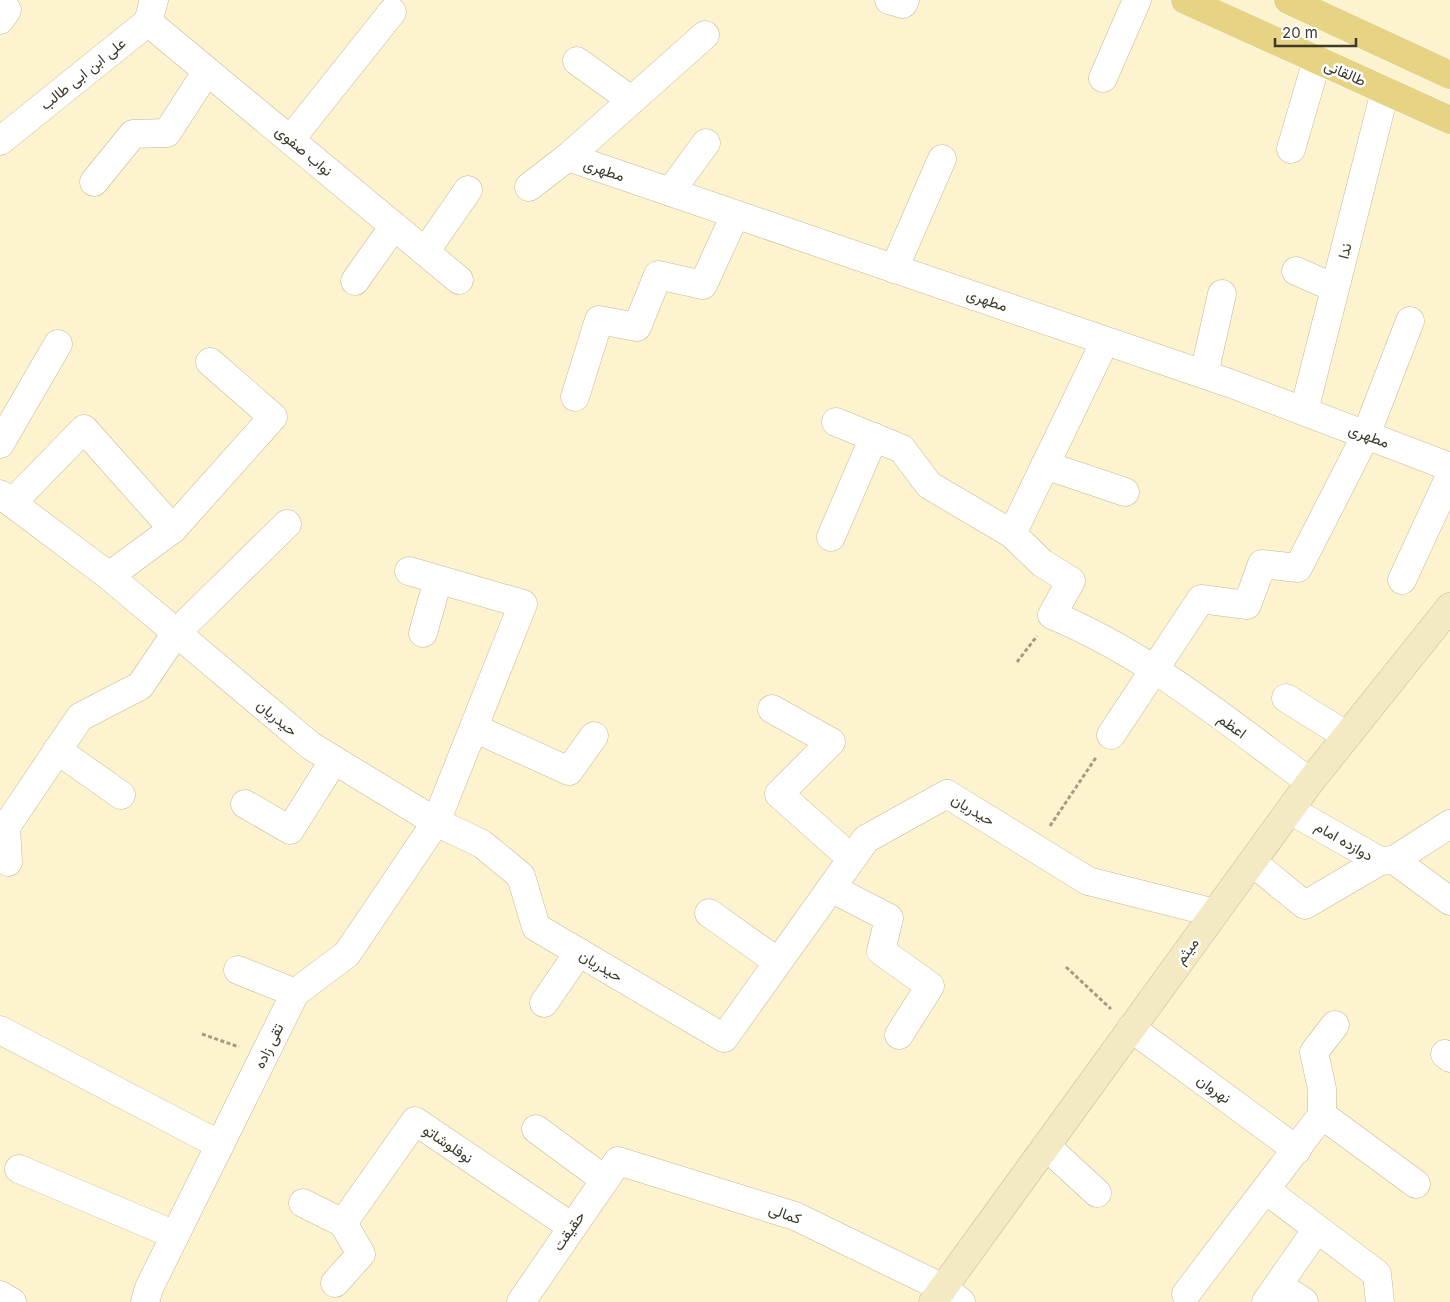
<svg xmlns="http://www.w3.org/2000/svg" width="1450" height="1302" font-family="Inter,Vazirmatn,sans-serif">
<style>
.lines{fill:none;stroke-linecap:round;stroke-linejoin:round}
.minor-casing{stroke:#c2b896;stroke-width:29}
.tertiary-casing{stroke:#c2b896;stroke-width:29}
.secondary-casing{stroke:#c2b896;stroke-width:29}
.primary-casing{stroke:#fff;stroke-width:29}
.path{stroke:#a49d83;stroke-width:3;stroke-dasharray:4 2.5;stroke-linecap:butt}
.minor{stroke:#fff;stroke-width:28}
.tertiary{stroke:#fff;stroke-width:28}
.secondary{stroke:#f3e9c2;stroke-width:28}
.primary{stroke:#e6d384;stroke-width:28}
.labels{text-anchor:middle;stroke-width:5;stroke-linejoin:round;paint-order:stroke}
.street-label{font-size:15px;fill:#3d392b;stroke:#fff}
</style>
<rect width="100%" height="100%" fill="#fdf3cf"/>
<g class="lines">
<defs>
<g id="minor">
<polyline points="889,0 903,4 905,0"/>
<polyline points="0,20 7,10"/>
<polyline points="148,22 459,280"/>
<polyline points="577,61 631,100"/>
<polyline points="1103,78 1137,0"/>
<polyline points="290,140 392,12"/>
<polyline points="1291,149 1317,60"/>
<polyline points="568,157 705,35"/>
<polyline points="94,182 133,134 167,133 207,71"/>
<polyline points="529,187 568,157 1232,384 1450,467"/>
<polyline points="670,192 706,143"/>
<polyline points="425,252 468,190"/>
<polyline points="894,269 942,159"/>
<polyline points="1296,271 1335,288"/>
<polyline points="355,281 394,226"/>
<polyline points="1204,374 1222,294"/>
<polyline points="575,397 599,320 637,327 658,275 703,285 735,215"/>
<polyline points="1304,411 1385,91"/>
<path d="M 836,422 L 902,449 L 929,485 L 1012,534 L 1042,563 L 1071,581 L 1052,615 C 1147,654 1228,722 1310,782"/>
<polyline points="0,444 58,344"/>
<polyline points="1045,465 1125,492"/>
<polyline points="0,494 109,576 311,746 436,822 482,844 521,876 536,927 724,1038 866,839 947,794 1088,881 1215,913"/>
<polyline points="12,503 84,429 173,529"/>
<polyline points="1012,534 1105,341"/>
<polyline points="831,537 874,437"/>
<polyline points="109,576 173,529 273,417 210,362"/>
<polyline points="1402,580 1450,476"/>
<polyline points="423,633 438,580"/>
<polyline points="1286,698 1347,736"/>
<polyline points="772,709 831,742 779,794 852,859"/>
<polyline points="474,728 569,771 594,736"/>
<polyline points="1111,735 1201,599 1247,605 1262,564 1298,568 1366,435 1410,321"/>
<polyline points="57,750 121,795"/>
<polyline points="245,804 290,830 334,760"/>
<polyline points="1290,810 1380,861 1394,860 1450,824"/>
<polyline points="0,824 6,827 80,717 140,686 176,633 287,524"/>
<polyline points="6,827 8,862"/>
<polyline points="1394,860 1450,901"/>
<polyline points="1252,862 1305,905 1380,861"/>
<polyline points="831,888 889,918 881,951 930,986 899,1035"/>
<polyline points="709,913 778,962"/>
<polyline points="238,970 295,993"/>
<polyline points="544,1003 579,952"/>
<polyline points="1131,1028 1297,1150"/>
<polyline points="0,1030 220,1145"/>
<polyline points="1445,1054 1450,1058"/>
<polyline points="1322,1115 1322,1089 1314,1052 1335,1025"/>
<polyline points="536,1129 605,1180"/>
<polyline points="1046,1146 1097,1193"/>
<polyline points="19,1169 175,1235"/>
<polyline points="1266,1190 1377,1274 1380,1302"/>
<polyline points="303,1203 343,1223 415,1121 572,1227"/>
<polyline points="335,1283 361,1254 343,1223"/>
<polyline points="1278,1285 1304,1302"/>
<polyline points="1186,1294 1322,1115 1416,1184"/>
<polyline points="0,1295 12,1302"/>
<polyline points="145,1302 149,1288 295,993 347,954 436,822 523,604 409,571"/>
<polyline points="521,1302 618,1161 795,1216 943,1288 961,1302"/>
<polyline points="1266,1302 1317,1229"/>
</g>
<polyline id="tertiary" points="0,141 148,22 154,0"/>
<polyline id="secondary" points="933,1302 1310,782 1450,607"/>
<g id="primary">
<polyline points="1185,0 1450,120"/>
<polyline points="1288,0 1450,75"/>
</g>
</defs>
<use href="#minor" class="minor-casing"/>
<use href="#tertiary" class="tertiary-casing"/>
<use href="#secondary" class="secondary-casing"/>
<use href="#primary" class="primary-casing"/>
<g class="path">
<polyline points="1017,662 1037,636"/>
<polyline points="1050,826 1097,756"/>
<polyline points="1066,967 1111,1009"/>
<polyline points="202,1034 239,1047"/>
</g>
<use href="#minor" class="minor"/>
<use href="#tertiary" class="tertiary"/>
<use href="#secondary" class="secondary"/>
<use href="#primary" class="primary"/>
</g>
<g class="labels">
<g class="street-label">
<text transform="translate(1345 73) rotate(24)" y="5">طالقانی</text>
<text transform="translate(83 74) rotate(-39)" y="5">علی ابن ابی طالب</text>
<text transform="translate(304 151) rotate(40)" y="5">نواب صفوی</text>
<text transform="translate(604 170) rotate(19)" y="5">مطهری</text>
<text transform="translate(1345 251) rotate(-76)" y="5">ندا</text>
<text transform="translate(987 300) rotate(19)" y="5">مطهری</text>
<text transform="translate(1369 436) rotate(21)" y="5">مطهری</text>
<text transform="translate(277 718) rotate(40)" y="5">حیدریان</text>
<text transform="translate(1232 726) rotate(36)" y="5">اعظم</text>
<text transform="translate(973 810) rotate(31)" y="5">حیدریان</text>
<text transform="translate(1344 841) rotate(30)" y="5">دوازده امام</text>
<text transform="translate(1187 951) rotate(-54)" y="5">میثم</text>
<text transform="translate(601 966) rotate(31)" y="5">حیدریان</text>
<text transform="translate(269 1046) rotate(-64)" y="5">تقی زاده</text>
<text transform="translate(1214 1089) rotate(36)" y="5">نهروان</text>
<text transform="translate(448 1144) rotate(34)" y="5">نوفلوشاتو</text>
<text transform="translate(785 1214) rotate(20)" y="5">کمالی</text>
<text transform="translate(569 1231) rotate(-55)" y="5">حقیقت</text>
</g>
</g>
<path d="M1275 38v8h81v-8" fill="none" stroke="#3d392b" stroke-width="2.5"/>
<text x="1282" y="38" font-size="15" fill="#3d392b" stroke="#ffffff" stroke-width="4" paint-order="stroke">20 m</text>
</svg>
